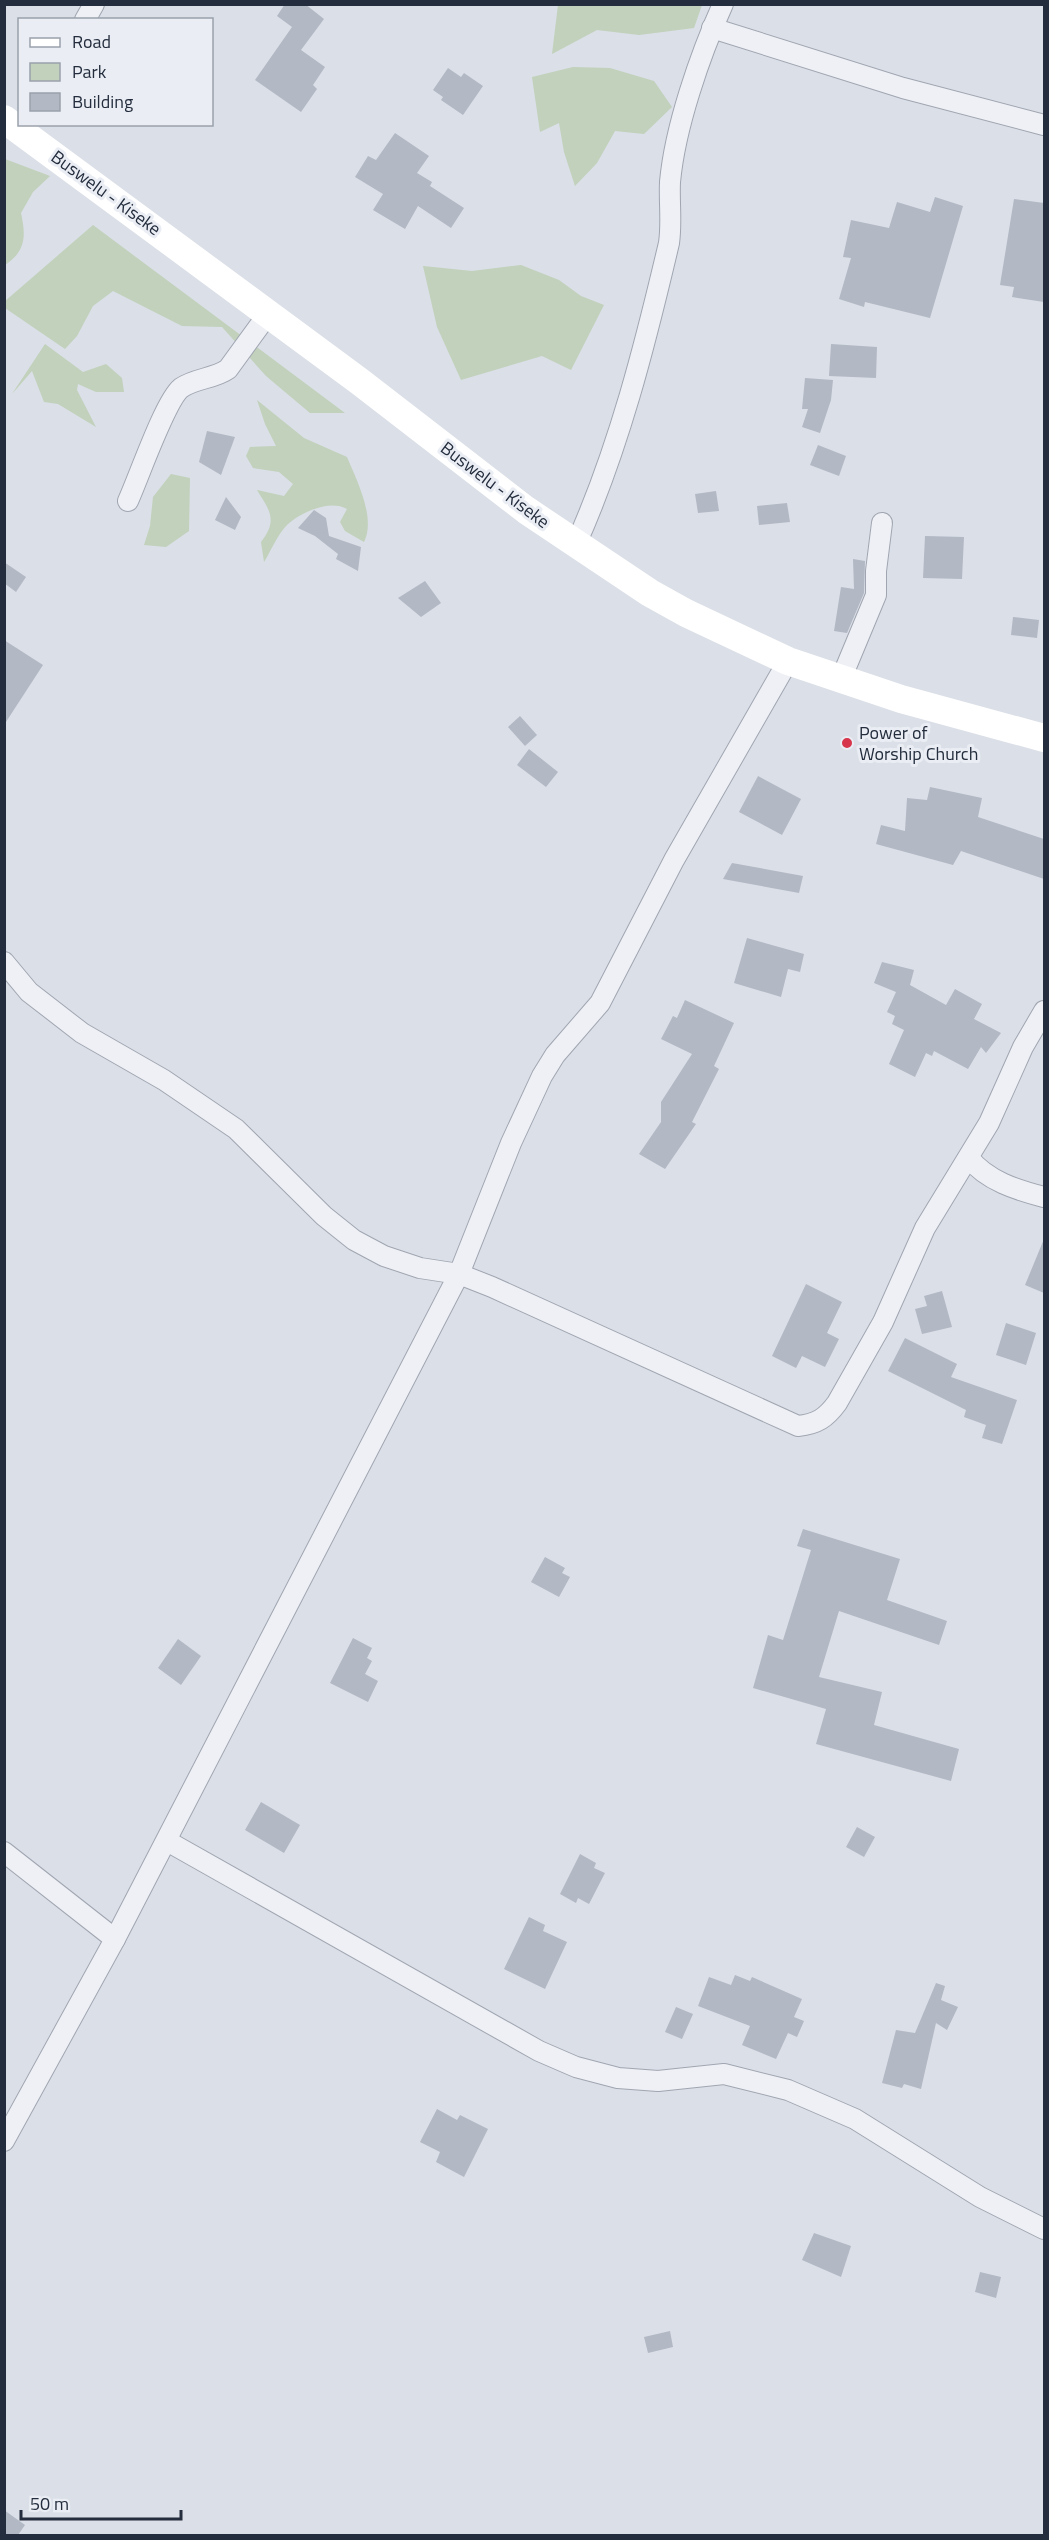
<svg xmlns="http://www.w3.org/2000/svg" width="1049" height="2540" font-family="'Titillium Web',sans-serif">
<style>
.green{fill:#c1d1bb}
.building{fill:#b2b8c4}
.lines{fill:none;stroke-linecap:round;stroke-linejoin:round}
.street-casing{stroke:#a0a6b1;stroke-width:22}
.street{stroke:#eef0f5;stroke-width:20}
.secondary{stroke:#fff;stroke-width:28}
.poi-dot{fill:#d6354b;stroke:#eaeef4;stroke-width:2}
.labels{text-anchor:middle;stroke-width:6;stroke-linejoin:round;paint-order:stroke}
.street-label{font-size:18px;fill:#242d3d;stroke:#eaeef4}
.poi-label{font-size:18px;fill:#242d3d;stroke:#eaeef4;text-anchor:start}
</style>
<rect width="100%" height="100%" fill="#dbdfe7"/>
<g class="green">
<polygon points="558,5 558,4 702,5 694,28 639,35 597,30 552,54"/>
<polygon points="573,67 610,68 654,81 672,107 644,134 615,131 597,163 575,186 564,152 559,123 540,132 532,77"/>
<path d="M 5,159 L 50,176 L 33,192 L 21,213 C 26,236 26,251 5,265 Z"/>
<polygon points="93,225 345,413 310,413 266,376 222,327 182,326 113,291 93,306 77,336 65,349 5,308 4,302"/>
<polygon points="521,265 559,280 581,296 604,305 571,370 542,356 461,380 437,327 423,266 472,271"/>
<polygon points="45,344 83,372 106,364 122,378 124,392 96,392 78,384 77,390 96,427 58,404 44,402 32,371 12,394"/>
<path d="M 257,400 L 304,438 L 347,457 C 357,481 376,518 364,542 L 345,531 L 340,522 L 347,509 C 330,499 301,512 287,525 C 277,535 271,551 264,562 L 261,542 C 278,520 270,511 257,490 L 284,496 L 293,484 L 279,472 L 253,468 L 246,456 L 250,447 L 276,446 L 265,424 Z"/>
<polygon points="171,474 190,478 189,531 166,547 144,545 150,526 153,497"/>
</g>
<g class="building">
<polygon points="285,4 305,4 324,19 301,50 325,67 313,85 317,89 301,112 255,80 292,27 277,16"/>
<polygon points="448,68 461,77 464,73 483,86 463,115 441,100 443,97 433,90"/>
<polygon points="395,133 429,156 417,173 432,182 430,186 464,208 451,228 418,206 405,229 373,210 383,194 355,177 368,156 376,160"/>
<polygon points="935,197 963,206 930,318 865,302 864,307 839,299 851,258 843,257 851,220 889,228 897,202 930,212"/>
<polygon points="1014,199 1044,203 1044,302 1012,297 1014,287 1000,285"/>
<polygon points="831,344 877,347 876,378 829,376"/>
<polygon points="805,378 833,380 831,400 820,433 802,427 808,409 802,409"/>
<polygon points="207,431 235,437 221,475 199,462"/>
<polygon points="818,445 846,456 839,476 810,465"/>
<polygon points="716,491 719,511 698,513 695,494"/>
<polygon points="226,497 241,517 235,530 215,520"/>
<polygon points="787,503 790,522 759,525 757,506"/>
<polygon points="314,510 326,518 329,536 361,547 358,571 336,559 338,554 315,536 298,528"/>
<polygon points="925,536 964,537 962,579 923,578"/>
<polygon points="853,559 865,561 864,593 847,633 834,631 841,587 854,589"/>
<polygon points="4,562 26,577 16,592 4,583"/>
<polygon points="425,581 441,603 421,617 398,598"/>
<polygon points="1013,617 1039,620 1037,638 1011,635"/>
<polygon points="4,640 43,665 4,725"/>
<polygon points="520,716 537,735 525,746 508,727"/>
<polygon points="529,749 558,772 546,787 517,765"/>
<polygon points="758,776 801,799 782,835 739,812"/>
<polygon points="930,787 982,798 978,817 1044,839 1044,879 961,851 953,865 876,844 881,825 905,831 907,798 927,800"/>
<polygon points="732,863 803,876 799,893 723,879"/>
<polygon points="747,938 804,954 800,972 788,969 781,997 734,983"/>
<polygon points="882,962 914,970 910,985 946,1005 955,989 982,1004 974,1019 1001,1033 986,1053 981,1047 968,1069 934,1051 932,1056 926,1053 915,1077 889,1064 904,1030 892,1024 895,1016 887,1012 896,992 874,983"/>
<polygon points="685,1000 734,1023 714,1066 719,1069 692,1122 696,1124 665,1169 639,1154 661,1122 661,1102 692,1054 661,1039 673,1016 677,1018"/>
<polygon points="1044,1239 1044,1293 1025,1285"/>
<polygon points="806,1284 842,1302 827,1333 839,1339 825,1367 802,1356 796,1368 772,1356"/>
<polygon points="942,1291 952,1327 922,1334 915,1309 927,1306 924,1296"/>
<polygon points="1006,1323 1036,1333 1026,1365 996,1355"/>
<polygon points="905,1338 957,1364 951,1377 1017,1400 1002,1444 982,1438 986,1425 964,1417 966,1410 888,1371"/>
<polygon points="803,1529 900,1559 887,1600 947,1621 939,1645 839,1611 819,1677 882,1692 874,1725 959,1749 951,1781 816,1744 826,1709 753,1688 768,1635 783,1640 811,1550 797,1546"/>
<polygon points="545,1557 565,1568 562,1573 570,1577 559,1597 531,1582"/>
<polygon points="353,1638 372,1648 367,1658 372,1661 365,1674 378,1681 368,1702 330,1683"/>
<polygon points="178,1639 201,1656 181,1685 158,1668"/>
<polygon points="261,1802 300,1825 284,1853 245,1830"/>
<polygon points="857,1827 875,1837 864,1857 846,1847"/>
<polygon points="580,1854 596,1863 594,1868 605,1873 589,1904 578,1898 576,1903 560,1894"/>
<polygon points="529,1917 545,1925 543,1931 567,1942 545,1989 504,1969"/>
<polygon points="735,1975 750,1981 752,1977 802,1999 794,2017 804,2021 797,2037 788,2033 776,2059 742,2045 750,2026 698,2006 709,1977 731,1985"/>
<polygon points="936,1983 945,1986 941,2000 958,2007 947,2030 936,2023 921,2089 904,2084 902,2088 882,2083 896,2030 915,2033"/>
<polygon points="676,2007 693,2014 682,2039 665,2032"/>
<polygon points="437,2109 457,2120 460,2115 488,2129 464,2177 436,2162 440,2152 420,2142"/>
<polygon points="814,2233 851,2246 841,2277 802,2260"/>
<polygon points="980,2272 1001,2277 996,2298 975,2292"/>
<polygon points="670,2331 673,2347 648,2353 644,2337"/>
<polygon points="4,2510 25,2525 18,2535 4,2535"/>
</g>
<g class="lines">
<defs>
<g id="street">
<polyline points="85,20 94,4"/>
<polyline points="712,28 903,88 1044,125"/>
<path d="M 128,501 C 139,477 165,401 181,388 C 195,378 214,379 228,369 L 268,314"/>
<path d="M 576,544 C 619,448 645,345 669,243 C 672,222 669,203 670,182 C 675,127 700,55 723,4"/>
<polyline points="841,679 876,595 876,571 882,523"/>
<path d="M 4,962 L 29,992 L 82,1033 L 164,1080 L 236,1129 L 324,1216 L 354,1240 L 384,1256 L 420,1268 L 459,1274 L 492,1287 L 798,1426 C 817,1424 826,1418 837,1403 L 883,1322 L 925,1228 L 989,1123 L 1023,1047 L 1044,1011"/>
<path d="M 969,1158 C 987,1181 1017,1190 1044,1197"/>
<polyline points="167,1841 539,2051 576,2067 618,2078 658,2081 724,2074 788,2090 855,2119 980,2197 1044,2229"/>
<polyline points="4,1852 115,1939"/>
<polyline points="4,2141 115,1939 459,1274 511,1143 542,1076 555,1055 600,1003 674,860 788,661"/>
</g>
</defs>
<use href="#street" class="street-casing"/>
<use href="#street" class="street"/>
<polyline class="secondary" points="4,119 359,381 526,510 650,593 686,613 788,661 901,699 1044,738"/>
</g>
<circle class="poi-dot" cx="847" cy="743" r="6"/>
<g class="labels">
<g class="street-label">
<text transform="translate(106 193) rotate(36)" y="6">Buswelu - Kiseke</text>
<text transform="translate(495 485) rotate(37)" y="6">Buswelu - Kiseke</text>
</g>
<g class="poi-label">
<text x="859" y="739">Power of<tspan x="859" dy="21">Worship Church</tspan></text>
</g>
</g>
<rect width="1049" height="2540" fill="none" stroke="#242d3d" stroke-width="12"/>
<rect x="18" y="18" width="195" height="108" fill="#eaeef4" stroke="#9ba1ab" stroke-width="1.5"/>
<rect x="30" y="38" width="30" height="9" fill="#ffffff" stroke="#9ba1ab" stroke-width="1.5"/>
<text x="72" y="48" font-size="18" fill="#242d3d">Road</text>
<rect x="30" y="63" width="30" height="18" fill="#c1d1bb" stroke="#9ba1ab" stroke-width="1.5"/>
<text x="72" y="78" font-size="18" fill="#242d3d">Park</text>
<rect x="30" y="93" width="30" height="18" fill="#b2b8c4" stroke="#9ba1ab" stroke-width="1.5"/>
<text x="72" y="108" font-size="18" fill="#242d3d">Building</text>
<path d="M21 2510v9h160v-9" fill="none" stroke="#242d3d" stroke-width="3"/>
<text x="30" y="2510" font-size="18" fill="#242d3d" stroke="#eaeef4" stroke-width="4.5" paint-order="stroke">50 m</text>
</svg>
